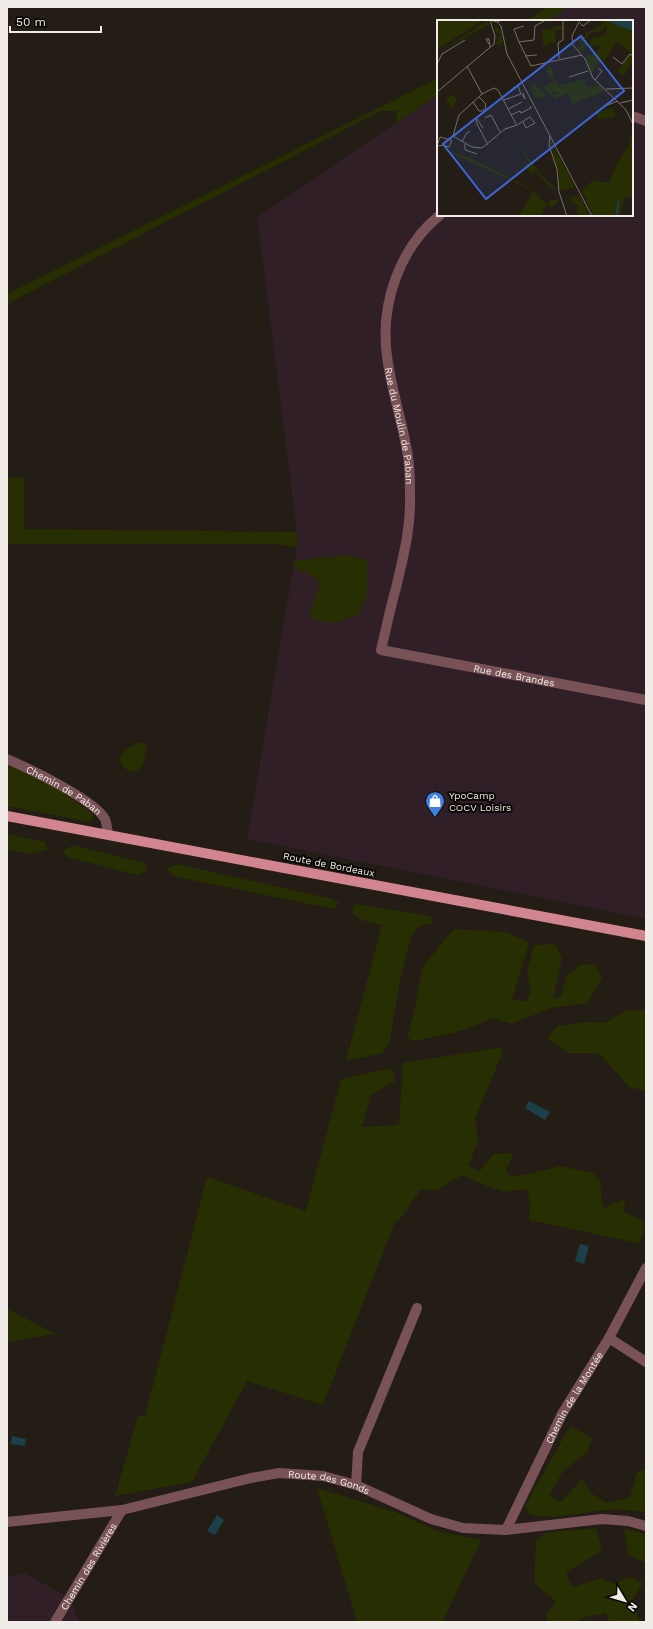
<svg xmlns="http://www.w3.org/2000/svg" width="653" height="1629" font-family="'Work Sans',sans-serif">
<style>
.industrial{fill:#301f27}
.green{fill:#262e02}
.water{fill:#1b404a}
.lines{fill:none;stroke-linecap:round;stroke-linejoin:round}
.minor{stroke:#785256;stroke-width:10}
.tertiary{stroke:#785256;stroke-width:10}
.primary{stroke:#d3858f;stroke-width:10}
.labels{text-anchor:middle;stroke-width:4;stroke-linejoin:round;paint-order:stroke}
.street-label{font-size:10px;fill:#f1ece7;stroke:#0a0805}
.poi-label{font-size:10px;fill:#f1ece7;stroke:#0a0805;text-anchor:start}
.inset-river{fill:none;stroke:#1b404a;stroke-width:2}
.inset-road{fill:none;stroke:#757069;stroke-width:1}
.view{fill:#3d66da;fill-opacity:0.15;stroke:#3d66da;stroke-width:2}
.inset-edge{fill:none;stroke:#f1ece7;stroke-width:2}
</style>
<rect width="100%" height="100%" fill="#231d15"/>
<g class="industrial">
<polygon points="559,7 646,7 646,919 247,839 298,540 257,217 438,95 438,215 632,215 632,21 542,21"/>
<polygon points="25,1573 70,1599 79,1622 7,1622 7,1577"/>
</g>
<g class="green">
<polygon points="547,7 568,7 547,21 525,21"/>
<polygon points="438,78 438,95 396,123 397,111 381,111 7,304 7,294"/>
<polygon points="24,477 24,529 293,532 297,530 298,540 297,548 279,544 7,544 7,478"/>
<polygon points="349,555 367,560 367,595 357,616 331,623 309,618 320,582 306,572 296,570 294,561"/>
<path d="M 142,742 L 147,747 L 143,765 L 135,772 C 125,771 123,767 119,759 C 125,749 131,745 142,742 Z"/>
<polygon points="7,762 38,775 93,814 93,818 90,822 7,806"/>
<polygon points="7,834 45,842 48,850 30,854 7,849"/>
<polygon points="73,845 145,863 148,871 137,875 67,857 62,852"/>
<polygon points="177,864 333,899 339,903 334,909 172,876 167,869"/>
<polygon points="355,904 431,916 432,924 421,925 411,936 400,980 390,1040 383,1053 346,1061 382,925 361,920 352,912"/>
<path d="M 454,929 L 507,932 L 529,943 L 512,1000 L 526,1001 L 531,992 L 527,972 L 534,945 L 555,944 L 562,958 L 553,999 L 561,996 L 566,976 L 581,964 L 595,965 L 602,978 L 587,1003 L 551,1008 L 512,1024 L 491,1018 C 466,1032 441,1036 413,1041 L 407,1037 L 414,1012 L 423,966 Z"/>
<polygon points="646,1009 646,1091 629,1087 599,1053 568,1053 547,1038 558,1026 586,1022 605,1023 625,1011"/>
<polygon points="503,1047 502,1054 475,1119 478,1142 468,1166 480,1171 494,1154 514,1153 506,1171 511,1177 541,1171 560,1166 593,1173 600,1181 603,1208 625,1199 624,1212 644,1221 643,1235 638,1243 529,1220 530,1205 527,1189 505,1192 487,1186 462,1175 437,1190 421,1189 402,1217 395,1222 323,1405 247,1381 192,1482 115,1496 138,1416 145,1416 207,1177 306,1211 341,1079 392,1068 395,1081 371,1095 362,1127 399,1125 403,1063"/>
<polygon points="7,1309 56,1334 7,1342"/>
<polygon points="570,1426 592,1438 588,1451 563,1471 549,1496 561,1502 582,1479 591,1493 607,1503 630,1497 637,1472 646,1470 646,1512 613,1509 554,1517 530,1515 525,1506"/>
<polygon points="317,1488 398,1513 437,1531 481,1540 444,1619 444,1622 357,1622"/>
<polygon points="596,1528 602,1551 566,1572 572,1587 602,1578 614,1584 630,1577 643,1583 632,1601 640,1622 609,1622 606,1613 581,1618 579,1622 548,1622 546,1615 556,1602 534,1582 536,1541 546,1533"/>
<polygon points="624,1529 646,1534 646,1563 628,1555"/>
</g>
<g class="water">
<polygon points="529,1101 550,1112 545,1120 525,1108"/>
<polygon points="580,1244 589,1246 584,1264 575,1261"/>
<polygon points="12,1436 26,1439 25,1446 11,1444"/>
<polygon points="217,1515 224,1520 215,1535 207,1531"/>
</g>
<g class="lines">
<g class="minor">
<polyline points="632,118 635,117 646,121"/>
<path id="s1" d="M 440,215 C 399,248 380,305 387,356 C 391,390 403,423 408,457 C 410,469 410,483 410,496 C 411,528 403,558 396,588 C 390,609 386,629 381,650 L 646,700"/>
<path id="s2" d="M 7,759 C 28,768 95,800 105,819 C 107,824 107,829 108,834"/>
<polyline points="609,1338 646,1362"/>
<polyline points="356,1485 358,1452 417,1308"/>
<path id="s3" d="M 506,1530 L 562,1414 L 609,1338 L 646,1268"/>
<path id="s4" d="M 55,1622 L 122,1510"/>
</g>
<path class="tertiary" id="s5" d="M 7,1522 L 122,1510 L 251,1478 L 279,1473 L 323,1476 L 356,1485 L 431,1519 L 463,1528 L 506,1530 L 602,1519 L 628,1521 L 646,1526"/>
<polyline class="primary" points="7,816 646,936"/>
</g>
<defs>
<symbol id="shop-pin" viewBox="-11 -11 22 30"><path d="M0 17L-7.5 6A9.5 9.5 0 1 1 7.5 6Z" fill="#3f7fe0" stroke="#0a0805"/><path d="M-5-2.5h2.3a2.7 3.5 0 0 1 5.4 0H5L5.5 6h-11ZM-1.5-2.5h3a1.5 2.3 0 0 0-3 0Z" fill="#fff"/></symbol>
</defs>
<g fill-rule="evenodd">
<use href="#shop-pin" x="424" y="790" width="22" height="30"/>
</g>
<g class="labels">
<g class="street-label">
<text dy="4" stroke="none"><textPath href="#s1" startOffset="228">Rue du Moulin de Paban</textPath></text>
<text dy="4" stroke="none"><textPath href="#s1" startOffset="592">Rue des Brandes</textPath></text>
<text dy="4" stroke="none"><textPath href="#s2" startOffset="65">Chemin de Paban</textPath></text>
<text transform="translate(329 864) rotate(11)" y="4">Route de Bordeaux</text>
<text dy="4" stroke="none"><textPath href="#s3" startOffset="149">Chemin de la Montée</textPath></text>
<text dy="4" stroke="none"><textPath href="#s5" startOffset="328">Route des Gonds</textPath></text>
<text dy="4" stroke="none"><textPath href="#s4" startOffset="65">Chemin des Rivières</textPath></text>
</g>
<g class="poi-label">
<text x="449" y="799">YpoCamp<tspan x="449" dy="12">COCV Loisirs</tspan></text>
</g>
</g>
<g transform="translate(437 20)">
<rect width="196" height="196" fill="#231d15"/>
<path d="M 0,0 L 46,0 L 0,30 ZM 51,0 L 52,7 L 50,5 L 0,34 ZM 163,0 L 171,0 L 196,11 L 196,40 L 187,56 L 181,52 L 193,32 L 179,22 L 167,42 L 164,40 L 154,54 L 148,37 L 157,34 L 164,27 L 157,24 L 154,28 L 151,25 L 144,32 L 139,28 L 146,26 L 141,20 L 149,15 L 148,12 L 154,11 L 167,3 ZM 167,5 L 170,7 L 168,15 L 155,18 L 152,24 L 146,21 L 154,13 L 168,9 ZM 58,4 L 63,10 L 66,25 L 59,24 L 63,14 L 58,12 ZM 125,6 L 125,10 L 118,10 L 119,22 L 110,24 L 109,32 L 109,26 L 106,26 L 105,9 L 115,10 L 115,7 ZM 112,43 L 117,54 L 115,56 L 122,65 L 147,59 L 150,67 L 162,65 L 168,71 L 135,84 L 131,73 L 118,79 L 114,75 L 120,74 L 118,71 L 113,75 L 105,67 L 117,62 L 109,51 ZM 95,63 L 102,68 L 110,76 L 98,79 L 94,72 L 100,69 L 94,71 L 93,68 L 97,66 L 91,65 ZM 14,74 L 21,80 L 13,91 L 14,87 L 9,80 ZM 158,86 L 164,92 L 176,88 L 178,95 L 183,95 L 161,100 ZM 196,111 L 196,179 L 188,176 L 183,196 L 156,196 L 145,171 L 156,160 L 172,163 L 181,141 L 192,125 L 194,117 L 189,116 L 194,115 ZM 112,117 L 138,167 L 122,171 L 122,155 ZM 76,118 L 106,157 L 121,171 L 111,166 L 99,151 L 94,153 L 88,146 L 92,142 ZM 0,127 L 33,138 L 95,169 L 110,185 L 114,180 L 122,180 L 115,187 L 110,185 L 104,196 L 81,196 L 97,171 ZM 142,175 L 153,196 L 142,196 L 138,188 L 141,187 L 140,184 L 135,184 L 133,177 Z" fill="#262e02" fill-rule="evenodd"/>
<path d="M 171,0 L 196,1 L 196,11 L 175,3 Z" fill="#1b404a"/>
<path class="inset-river" d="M 179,196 L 182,179"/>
<path class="inset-road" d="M 143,0 L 135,16 L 136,25 L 148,39 L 156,58 L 189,90 L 196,104M 60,2 L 64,6 L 70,34 L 155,196M 143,3 L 146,6 L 154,0M 87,6 L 77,9 L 82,22 L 97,20 L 98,6 L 109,0M 82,22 L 94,46 L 145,35M 52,24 L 49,19 L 52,19 L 53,27M 88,36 L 100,35M 176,37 L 185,44 L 193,34 L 196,36M 122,39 L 121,23 L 126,20 L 126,0M 0,44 L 5,34 L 28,20M 30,46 L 45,74M 132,57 L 151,51M 158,60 L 165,51 L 161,48M 169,69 L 196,68M 0,72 L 57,24 L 58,16 L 53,0 L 60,2 L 65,0M 85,74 L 88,79 L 86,73M 67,80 L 84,74 L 81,66 L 76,68M 36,82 L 42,91 L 45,91 L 49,88 L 48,83 L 42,77M 183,83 L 196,80M 168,86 L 181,81M 71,89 L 85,82M 74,95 L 83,91 L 84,93 L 94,88 L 93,86M 48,98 L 54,95 L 63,112M 79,104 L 61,70 L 57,68 L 45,74 L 22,95 L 16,116 L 35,127 L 45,128 L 68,109 L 80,105 L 93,97 L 98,103 L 89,108 L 86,102M 46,108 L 40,99 L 39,102 L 51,125M 113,115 L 112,125 L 120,149 L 122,172 L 130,196M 25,122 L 29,114 L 33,111M 28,124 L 28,130 L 40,134M 6,125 L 12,127 L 15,120M 7,125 L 0,126 L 3,117 L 14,120"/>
<path class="view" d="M 144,16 L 187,71 L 49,179 L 6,124 Z"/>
<rect width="196" height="196" class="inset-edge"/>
</g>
<rect width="653" height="1629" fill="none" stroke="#f1ece7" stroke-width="16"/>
<g transform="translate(625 1601) rotate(128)" stroke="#0a0805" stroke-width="3" paint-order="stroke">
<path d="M0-3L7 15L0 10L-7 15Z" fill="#f1ece7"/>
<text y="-6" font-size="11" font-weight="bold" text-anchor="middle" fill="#f1ece7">N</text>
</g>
<path d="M10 26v6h91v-6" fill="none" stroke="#f1ece7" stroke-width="2"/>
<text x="16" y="26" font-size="12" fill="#f1ece7" stroke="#0a0805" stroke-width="3" paint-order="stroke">50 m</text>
</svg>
